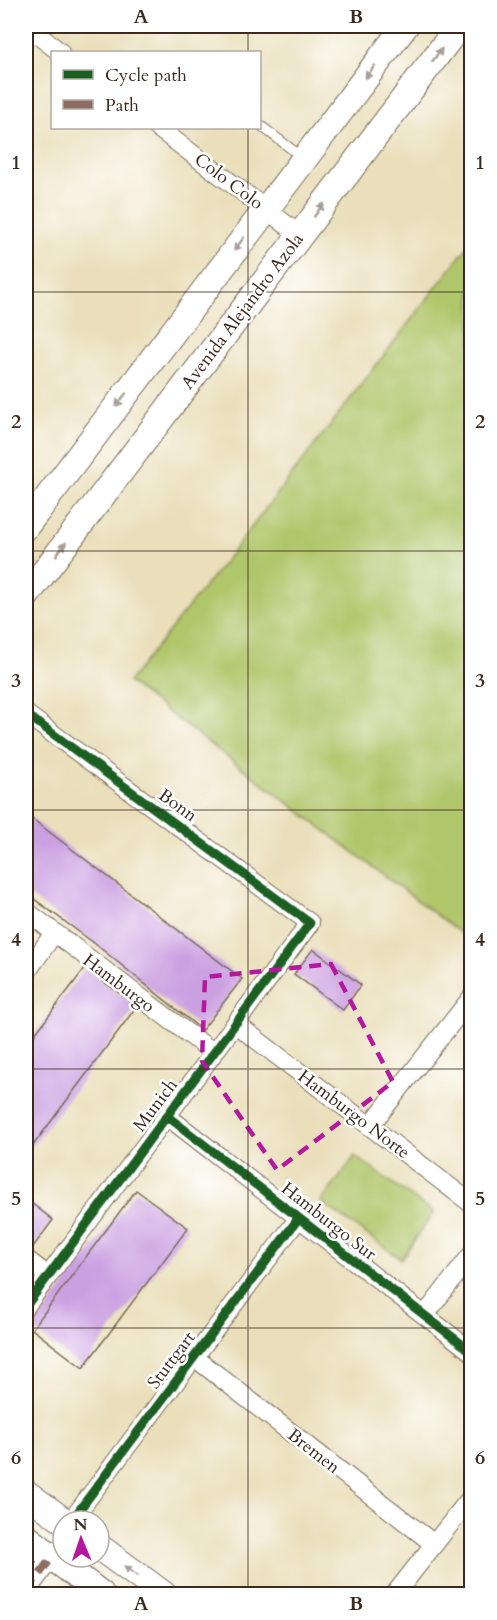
<svg xmlns="http://www.w3.org/2000/svg" width="497" height="1620" font-family="Cardo,serif">
<style>
.green{fill:#b0c66b;stroke:#767844;stroke-width:1.5}
.building{fill:#cba0e1}
.lines{fill:none;stroke-linecap:round;stroke-linejoin:round}
.lane-casing{stroke:#786955;stroke-width:11}
.street-casing{stroke:#786955;stroke-width:20}
.secondary-casing{stroke:#786955;stroke-width:28}
.lane{stroke:#fff;stroke-width:9}
.street{stroke:#fff;stroke-width:18}
.secondary{stroke:#fff;stroke-width:26}
.quiet{stroke:#8d6e63;stroke-width:8;stroke-dasharray:15 8;stroke-linecap:butt}
.cycleway-casing{stroke:#fff;stroke-width:13}
.cycleway{stroke:#1b5e20;stroke-width:9}
.oneway{fill:#a79f9a}
.marked{fill:none;stroke:#b5179e;stroke-width:4.5;stroke-dasharray:12 8;stroke-linejoin:round}
.grid{fill:none;stroke:#3b2a1e;stroke-width:1.5;stroke-opacity:0.55}
.labels{text-anchor:middle;stroke-width:5;stroke-linejoin:round;paint-order:stroke}
.street-label{font-size:18px;fill:#3b2a1e;stroke:#fff}
.neatline{fill:none;stroke:#3b2a1e;stroke-width:2}
.grid-label{font-size:20px;text-anchor:middle;font-weight:bold;fill:#3b2a1e}
</style>
<rect width="100%" height="100%" fill="#fff"/>
<filter id="ink" filterUnits="userSpaceOnUse"><feTurbulence type="fractalNoise" baseFrequency=".0167" numOctaves="2"/><feDisplacementMap in="SourceGraphic" scale="12" xChannelSelector="R" yChannelSelector="G"/><feConvolveMatrix kernelMatrix="1 2 1 2 8 2 1 2 1" color-interpolation-filters="sRGB"/></filter>
<filter id="wash" filterUnits="userSpaceOnUse"><feTurbulence type="fractalNoise" baseFrequency=".008" numOctaves="4" result="noise"/><feDisplacementMap in="SourceGraphic" scale="24" xChannelSelector="R" yChannelSelector="G"/><feGaussianBlur stdDeviation="1.35" result="paint"/><feColorMatrix in="noise" values="0 0 0 0 0 0 0 0 0 0 0 0 0 0 0 0 0 1.4 0 .05"/><feComposite in="paint" operator="in"/></filter>
<g filter="url(#wash)">
<rect width="100%" height="100%" fill="#eadfba"/>
<g class="green">
<polygon points="471,242 471,941 128,682 230,555"/>
<polygon points="355,1156 434,1213 401,1259 321,1202"/>
</g>
<g id="blocks">
<g class="building">
<polygon points="31,818 242,979 202,1030 94,943 26,893 26,826"/>
<polygon points="313,949 361,985 343,1010 294,974"/>
<polygon points="85,968 137,1006 26,1155 26,1046"/>
<polygon points="136,1190 188,1228 83,1368 32,1329"/>
<polygon points="26,1199 53,1220 33,1247 26,1242"/>
</g>
</g>
</g>
<g filter="url(#ink)">
<use href="#blocks" fill-opacity="0" stroke="#786955" stroke-width="1.5"/>
<g class="lines">
<defs>
<polyline id="lane" points="260,125 303,158"/>
<g id="street">
<polyline points="26,26 60,52"/>
<polyline points="158,128 300,235"/>
<polyline points="26,714 310,923 26,1306"/>
<polyline points="26,911 214,1053"/>
<polyline points="26,973 54,933"/>
<polyline points="236,1024 472,1204"/>
<polyline points="167,1116 472,1352"/>
<polyline points="370,1126 472,997"/>
<polyline points="26,1259 48,1276"/>
<polyline points="425,1315 472,1254"/>
<polyline points="194,1357 434,1544"/>
<polyline points="71,1521 298,1219"/>
<polyline points="26,1592 52,1557"/>
<polyline points="395,1594 472,1496"/>
</g>
<g id="secondary">
<polyline points="26,526 405,26"/>
<polyline points="26,596 459,26"/>
<polyline points="26,1493 64,1521"/>
<polyline points="26,1537 101,1594"/>
<polyline points="99,1547 163,1594"/>
</g>
</defs>
<use href="#lane" class="lane-casing"/>
<use href="#street" class="street-casing"/>
<use href="#secondary" class="secondary-casing"/>
<use href="#lane" class="lane"/>
<use href="#street" class="street"/>
<use href="#secondary" class="secondary"/>
<polyline class="quiet" points="26,1592 52,1557"/>
<defs>
<g id="cycleway">
<polyline points="26,714 310,923 26,1306"/>
<polyline points="167,1116 472,1352"/>
<polyline points="71,1521 298,1219"/>
</g>
</defs>
<use href="#cycleway" class="cycleway-casing"/>
<use href="#cycleway" class="cycleway"/>
</g>
<defs><path id="oneway-solid" d="M-6-.8H1V-3.2L6.5 0L1 3.2V.8H-6Z" transform="scale(1.5)"/></defs>
<g class="oneway">
<use href="#oneway-solid" transform="translate(437 55) rotate(-53)"/>
<use href="#oneway-solid" transform="translate(370 72) rotate(127)"/>
<use href="#oneway-solid" transform="translate(319 210) rotate(-53)"/>
<use href="#oneway-solid" transform="translate(239 244) rotate(127)"/>
<use href="#oneway-solid" transform="translate(121 400) rotate(127)"/>
<use href="#oneway-solid" transform="translate(61 549) rotate(-53)"/>
<use href="#oneway-solid" transform="translate(131 1571) rotate(-143)"/>
</g>
</g>
<path class="marked" d="M 331,964 L 393,1082 L 277,1170 L 202,1061 L 205,977 Z"/>
<path class="grid" d="M 248,26 L 248,52M 248,128 L 248,1594M 26,292 L 472,292M 26,551 L 472,551M 26,810 L 472,810M 26,1069 L 472,1069M 26,1328 L 472,1328"/>
<g class="labels">
<g class="street-label">
<text transform="translate(229 181) rotate(37)" y="6">Colo Colo</text>
<text transform="translate(242 311) rotate(-53)" y="6">Avenida Alejandro Azola</text>
<text transform="translate(178 805) rotate(36)" y="6">Bonn</text>
<text transform="translate(119 983) rotate(37)" y="6">Hamburgo</text>
<text transform="translate(155 1105) rotate(-53)" y="6">Munich</text>
<text transform="translate(354 1114) rotate(37)" y="6">Hamburgo Norte</text>
<text transform="translate(329 1221) rotate(38)" y="6">Hamburgo Sur</text>
<text transform="translate(171 1360) rotate(-53)" y="6">Stuttgart</text>
<text transform="translate(314 1451) rotate(38)" y="6">Bremen</text>
</g>
</g>
<rect width="497" height="1620" fill="none" stroke="#fff" stroke-width="66"/>
<rect x="51" y="51" width="210" height="78" fill="#ffffff" stroke="#b1aaa5" stroke-width="1.5"/>
<rect x="63" y="70" width="30" height="9" fill="#1b5e20" stroke="#b1aaa5" stroke-width="1.5"/>
<text x="105" y="81" font-size="18" fill="#3b2a1e">Cycle path</text>
<rect x="63" y="100" width="30" height="9" fill="#8d6e63" stroke="#b1aaa5" stroke-width="1.5"/>
<text x="105" y="111" font-size="18" fill="#3b2a1e">Path</text>
<g transform="translate(81 1539) rotate(358)"><circle r="28" fill="#ffffff" stroke="#b1aaa5" stroke-width="1.5"/>
<path d="M0-4.5L10 22L0 15L-10 22Z" fill="#b5179e"/>
<text y="-9" font-size="16" font-weight="bold" text-anchor="middle" fill="#3b2a1e">N</text>
</g>
<rect x="33" y="33" width="431" height="1554" class="neatline"/>
<g class="grid-label">
<text x="141" y="23">A</text>
<text x="356" y="23">B</text>
<text x="16" y="169">1</text>
<text x="480" y="169">1</text>
<text x="16" y="428">2</text>
<text x="480" y="428">2</text>
<text x="16" y="687">3</text>
<text x="480" y="687">3</text>
<text x="16" y="946">4</text>
<text x="480" y="946">4</text>
<text x="16" y="1205">5</text>
<text x="480" y="1205">5</text>
<text x="16" y="1464">6</text>
<text x="480" y="1464">6</text>
<text x="141" y="1610">A</text>
<text x="356" y="1610">B</text>
</g>
</svg>
